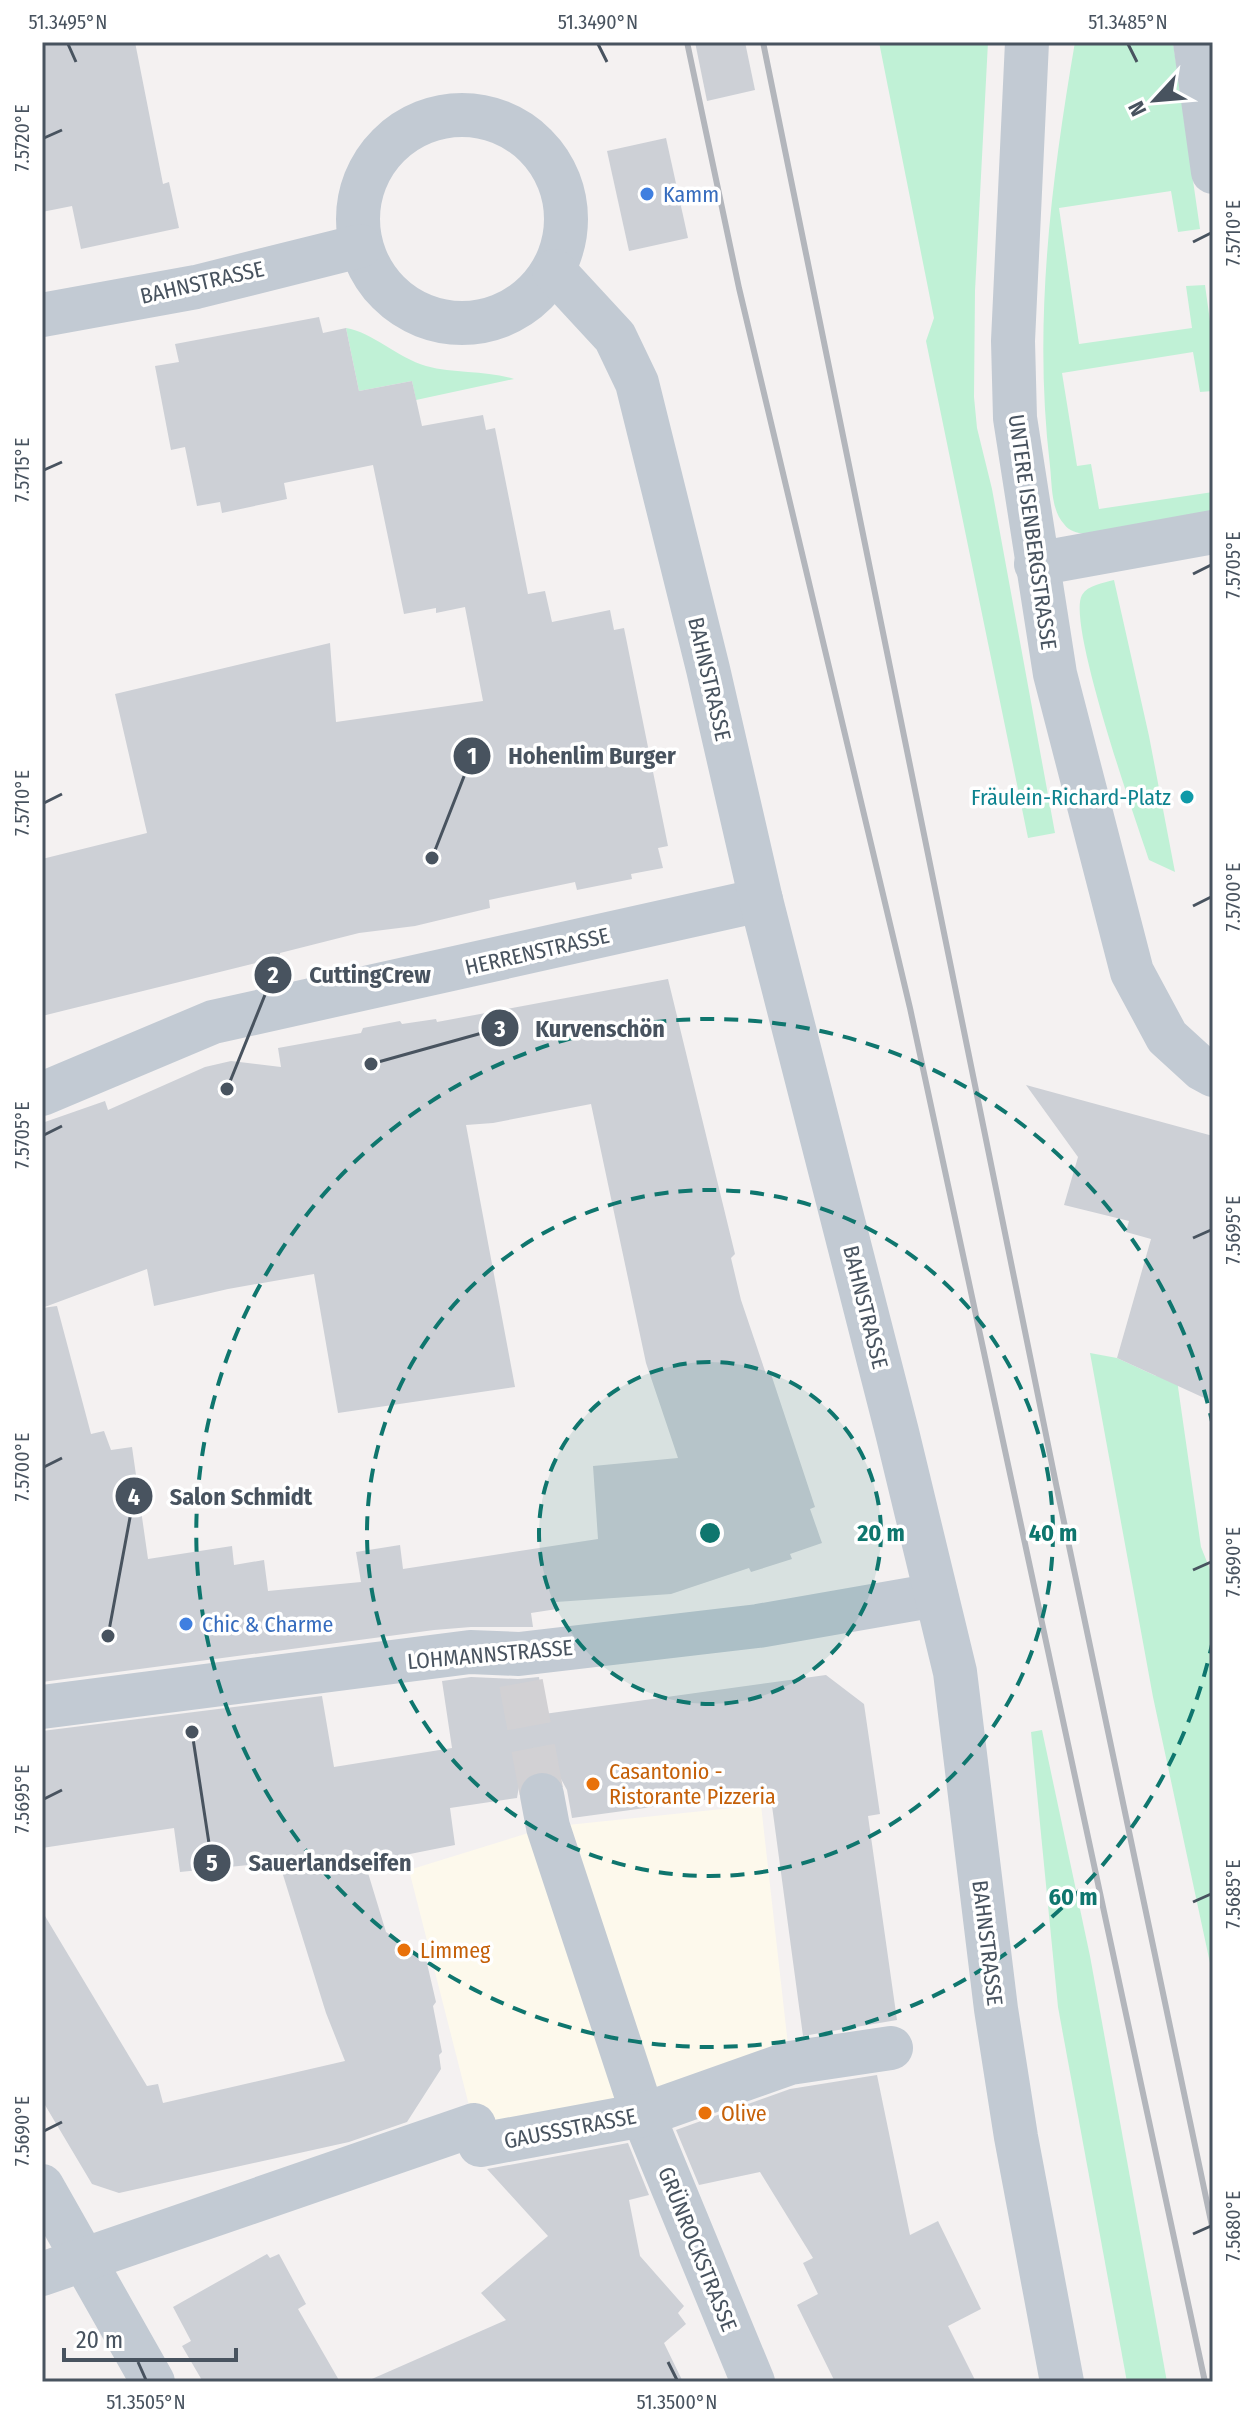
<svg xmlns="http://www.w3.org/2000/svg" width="1255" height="2424" font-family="'Fira Sans Condensed',sans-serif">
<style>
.commercial{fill:#fdf9ec}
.green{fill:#c0f1d6}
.building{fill:#cdd0d6}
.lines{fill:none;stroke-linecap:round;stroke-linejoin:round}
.pedestrian-tunnel{stroke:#d2d1d4;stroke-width:44;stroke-dasharray:44 22;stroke-linecap:butt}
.pedestrian{stroke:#c2cad3;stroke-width:44}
.minor{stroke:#c2cad3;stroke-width:44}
.rail{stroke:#b3b6bc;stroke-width:6}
.ticks{fill:none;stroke:#48535f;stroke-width:3}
.ring{fill:none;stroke:#0f766e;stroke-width:4;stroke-dasharray:14 10}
.shop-dot{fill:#3f7fe0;stroke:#fff;stroke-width:3}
.culture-dot{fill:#0f9aa8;stroke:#fff;stroke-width:3}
.food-dot{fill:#e8710a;stroke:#fff;stroke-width:3}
.labels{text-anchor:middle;stroke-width:7;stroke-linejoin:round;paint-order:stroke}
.shop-label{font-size:22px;fill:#366cbe;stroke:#fff;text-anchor:start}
.street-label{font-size:22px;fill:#48535f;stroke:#fff}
.culture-label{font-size:22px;fill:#0d838f;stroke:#fff;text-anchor:end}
.food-label{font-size:22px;fill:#c56008;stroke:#fff;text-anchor:start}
.centre{fill:#0f766e;stroke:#fff;stroke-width:4}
.ring-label{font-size:24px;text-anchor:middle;font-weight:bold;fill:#0f766e;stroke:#fff;stroke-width:7;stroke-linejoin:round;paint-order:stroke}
.leader{fill:none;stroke:#48535f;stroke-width:3}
.callout-dot{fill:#48535f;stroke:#fff;stroke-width:3}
.mark-label{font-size:24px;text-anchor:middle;font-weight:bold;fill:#fff}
.callout-label{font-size:24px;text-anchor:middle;font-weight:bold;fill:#48535f;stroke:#fff;stroke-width:7;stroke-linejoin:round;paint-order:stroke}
.neatline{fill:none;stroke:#48535f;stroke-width:3}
.ticks-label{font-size:20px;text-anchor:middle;fill:#48535f}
</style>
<rect width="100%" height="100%" fill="#f4f1f1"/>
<polygon class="commercial" points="761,1805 790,2063 643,2115 474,2125 409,1870 548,1827"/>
<g class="green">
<polygon points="879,42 988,42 975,291 974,397 977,428 992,489 1055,833 1028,838 926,341 934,318"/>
<path d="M 1075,42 L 1173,42 L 1200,229 L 1178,232 L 1171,191 L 1059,208 L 1079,344 L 1192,328 L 1186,286 L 1205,285 L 1213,343 L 1213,391 L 1200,392 L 1193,352 L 1062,373 L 1077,466 L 1091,464 L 1099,509 L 1213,492 L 1213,512 L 1085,534 C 1077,533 1069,531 1064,524 C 1051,510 1052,484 1050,466 C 1033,324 1051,182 1075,42 Z"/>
<path d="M 346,328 C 372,332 398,358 426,366 C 455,374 485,370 514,379 L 416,400 L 412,381 L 359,391 Z"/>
<path d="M 1114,580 L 1149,736 L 1175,872 L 1149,860 C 1136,821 1066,622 1082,595 C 1088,585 1103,583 1114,580 Z"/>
<polygon points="1090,1353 1117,1358 1156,1376 1176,1373 1201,1547 1213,1577 1213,1977 1153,1697"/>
<polygon points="1042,1730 1090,1956 1167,2382 1127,2382 1058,2007 1031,1732"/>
</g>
<g class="building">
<polygon points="42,42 135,42 163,184 169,182 179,228 81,249 72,206 42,212"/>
<polygon points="695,42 745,42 755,90 707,101"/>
<polygon points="666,138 688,238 629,251 607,151"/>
<polygon points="319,317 323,333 346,328 359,391 412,381 422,426 483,415 486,430 495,428 528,594 545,591 552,622 610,610 614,630 624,628 668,846 658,848 663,868 631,874 632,879 577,890 575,882 489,900 490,908 415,926 359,933 280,953 280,957 42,1016 42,859 147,833 115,694 330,643 336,722 483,701 465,607 436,613 436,608 404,614 373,465 284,483 287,499 222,513 220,502 197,506 185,447 171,450 155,366 179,362 175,344"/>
<polygon points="668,979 735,1254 731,1258 741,1300 766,1374 770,1371 815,1507 810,1509 822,1543 790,1554 792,1559 751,1572 749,1568 671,1594 556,1602 557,1609 531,1613 533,1627 471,1627 434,1630 42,1682 42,1308 57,1306 91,1434 104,1431 111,1450 132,1447 148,1559 232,1546 234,1565 264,1560 268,1591 361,1582 356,1552 400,1545 403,1569 598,1539 593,1466 678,1458 646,1363 591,1104 493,1123 466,1125 515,1387 338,1413 314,1274 228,1289 154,1306 147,1269 42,1308 42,1123 105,1101 108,1110 205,1067 231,1061 281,1067 278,1048 361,1033 363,1028 400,1021 402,1024 436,1019 437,1022"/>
<polygon points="1026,1085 1213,1136 1213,1402 1117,1358 1151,1239 1126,1232 1129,1221 1064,1205 1078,1157"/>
<polygon points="826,1675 864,1704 880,1814 868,1816 897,2020 803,2036 770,1791 572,1818 567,1790 561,1779 551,1772 537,1771 525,1777 519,1786 517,1798 450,1808 455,1845 365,1863 386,1932 426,1959 436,2002 433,2006 442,2052 439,2055 441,2069 407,2122 349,2142 119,2193 92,2184 42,2100 42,1911 147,2086 158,2084 163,2103 345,2061 326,2013 279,1862 180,1872 174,1828 42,1848 42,1731 322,1696 334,1767 452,1748 442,1681 471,1677 518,1679 539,1677 544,1714"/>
<polygon points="877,2075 910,2235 938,2221 981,2309 948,2326 976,2382 835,2382 797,2305 818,2294 803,2263 813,2258 760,2172 699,2185 676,2130 790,2089"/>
<polygon points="628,2143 649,2195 629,2200 640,2256 684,2306 678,2313 686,2324 664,2343 683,2382 365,2382 506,2320 481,2293 548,2236 487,2169"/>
<polygon points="267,2254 270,2258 279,2254 306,2304 298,2309 340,2382 203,2382 182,2346 191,2341 173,2307"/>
</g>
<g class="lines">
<polyline class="pedestrian-tunnel" points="521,1683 542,1795"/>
<g class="pedestrian">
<polyline points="42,1094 213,1022 761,900"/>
<polyline points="42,1707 470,1652 519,1654 758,1626 936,1595"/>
<polyline points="542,1795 548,1827 643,2115 753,2382"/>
<polyline points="42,2186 153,2382"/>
<polyline points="42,2274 474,2125 480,2145 643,2115 790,2063 891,2048"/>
</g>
<g class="minor">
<polyline points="1027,42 1013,341 1015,418 1055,674 1132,972 1167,1037 1202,1069 1213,1075"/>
<polyline points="1195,42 1213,172"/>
<circle cx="462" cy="219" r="104"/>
<polyline points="554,271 615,337 637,383 708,669 761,900 897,1432 955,1672 996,2009 1016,2137 1062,2382"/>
<polyline points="42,315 196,287 360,246"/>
<polyline points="1036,564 1213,532"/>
</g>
<g class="rail">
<polyline points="687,42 739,288 910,1008 1205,2382"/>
<polyline points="763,42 1056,1484 1213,2231"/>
</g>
</g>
<path class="ticks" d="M 68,44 L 76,62M 598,44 L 607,62M 1128,44 L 1137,62M 44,138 L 62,130M 1193,242 L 1211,233M 44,470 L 62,462M 1193,574 L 1211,565M 44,803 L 62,794M 1193,906 L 1211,897M 44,1135 L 62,1126M 1193,1238 L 1211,1230M 44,1467 L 62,1458M 1193,1570 L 1211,1562M 44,1799 L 62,1790M 1193,1902 L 1211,1894M 44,2131 L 62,2122M 1193,2234 L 1211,2226M 138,2362 L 146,2380M 668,2362 L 677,2380"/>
<circle cx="710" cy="1533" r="171" fill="#0f766e" fill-opacity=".12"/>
<g class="ring">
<circle cx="710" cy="1533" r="171"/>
<circle cx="710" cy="1533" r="343"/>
<path d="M1213 1640A514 514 0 1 1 1213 1426"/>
</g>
<g class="shop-dot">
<circle cx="647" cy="194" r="8"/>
<circle cx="186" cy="1624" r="8"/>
</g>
<circle class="culture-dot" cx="1187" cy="797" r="8"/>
<g class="food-dot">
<circle cx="593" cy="1784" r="8"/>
<circle cx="404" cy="1950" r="8"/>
<circle cx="705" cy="2113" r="8"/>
</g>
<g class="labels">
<g class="shop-label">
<text x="663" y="202">Kamm</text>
<text x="202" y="1632">Chic &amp; Charme</text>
</g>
<g class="street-label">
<text transform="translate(202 282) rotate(-13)" y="8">BAHNSTRASSE</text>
<text transform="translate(1033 532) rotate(82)" y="8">UNTERE ISENBERGSTRASSE</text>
<text transform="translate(710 679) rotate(77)" y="8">BAHNSTRASSE</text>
<text transform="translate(537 951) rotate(-13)" y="8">HERRENSTRASSE</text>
<text transform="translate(866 1307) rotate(76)" y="8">BAHNSTRASSE</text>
<text transform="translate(490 1654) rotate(-5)" y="8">LOHMANNSTRASSE</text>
<text transform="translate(988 1943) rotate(83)" y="8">BAHNSTRASSE</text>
<text transform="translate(570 2128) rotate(-11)" y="8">GAUSSSTRASSE</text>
<text transform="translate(698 2249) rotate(68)" y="8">GRÜNROCKSTRASSE</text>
</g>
<g class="culture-label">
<text x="1171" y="805">Fräulein-Richard-Platz</text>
</g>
<g class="food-label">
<text x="609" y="1779">Casantonio -<tspan x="609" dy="25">Ristorante Pizzeria</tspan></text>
<text x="420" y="1958">Limmeg</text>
<text x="721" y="2121">Olive</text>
</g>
</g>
<circle cx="710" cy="1533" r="12" class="centre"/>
<g class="ring-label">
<text x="881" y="1541">20 m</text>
<text x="1053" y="1541">40 m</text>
<text x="1073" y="1905">60 m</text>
</g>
<path class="leader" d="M432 858L472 756M227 1089L273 975M371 1064L500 1028M108 1636L134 1496M192 1732L212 1863"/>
<g class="callout-dot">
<circle cx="432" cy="858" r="8"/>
<circle cx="227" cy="1089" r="8"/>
<circle cx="371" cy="1064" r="8"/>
<circle cx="108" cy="1636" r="8"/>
<circle cx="192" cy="1732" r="8"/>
<circle cx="472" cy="756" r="20"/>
<circle cx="273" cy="975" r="20"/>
<circle cx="500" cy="1028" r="20"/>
<circle cx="134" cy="1496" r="20"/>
<circle cx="212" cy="1863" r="20"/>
</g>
<g class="mark-label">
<text x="472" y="764">1</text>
<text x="273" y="983">2</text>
<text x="500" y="1037">3</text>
<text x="134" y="1505">4</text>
<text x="212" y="1871">5</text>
</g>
<g class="callout-label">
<text x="592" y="764">Hohenlim Burger</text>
<text x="370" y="983">CuttingCrew</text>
<text x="600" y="1037">Kurvenschön</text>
<text x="241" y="1505">Salon Schmidt</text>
<text x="330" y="1871">Sauerlandseifen</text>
</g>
<rect width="1255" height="2424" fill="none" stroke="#ffffff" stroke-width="88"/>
<g transform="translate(1155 100) rotate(244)" stroke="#ffffff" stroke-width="6" paint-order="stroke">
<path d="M0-6L14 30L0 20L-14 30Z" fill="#48535f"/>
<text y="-12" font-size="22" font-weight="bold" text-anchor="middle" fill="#48535f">N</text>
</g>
<path d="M64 2348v12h172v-12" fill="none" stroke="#48535f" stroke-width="4"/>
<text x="76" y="2348" font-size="24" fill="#48535f" stroke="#ffffff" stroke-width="6" paint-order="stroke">20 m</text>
<rect x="44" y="44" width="1167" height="2336" class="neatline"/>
<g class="ticks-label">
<text x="68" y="29">51.3495°N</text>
<text x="598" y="29">51.3490°N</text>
<text x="1128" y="29">51.3485°N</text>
<text transform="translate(22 138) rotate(-90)" y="7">7.5720°E</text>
<text transform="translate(1233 233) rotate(-90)" y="7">7.5710°E</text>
<text transform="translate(22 470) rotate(-90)" y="7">7.5715°E</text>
<text transform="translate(1233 565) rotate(-90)" y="7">7.5705°E</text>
<text transform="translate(22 803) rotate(-90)" y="7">7.5710°E</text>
<text transform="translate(1233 897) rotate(-90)" y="7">7.5700°E</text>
<text transform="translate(22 1135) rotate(-90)" y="7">7.5705°E</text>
<text transform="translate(1233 1230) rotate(-90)" y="7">7.5695°E</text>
<text transform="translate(22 1467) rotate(-90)" y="7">7.5700°E</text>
<text transform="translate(1233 1562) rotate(-90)" y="7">7.5690°E</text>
<text transform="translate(22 1799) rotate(-90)" y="7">7.5695°E</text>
<text transform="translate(1233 1894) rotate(-90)" y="7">7.5685°E</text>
<text transform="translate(22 2131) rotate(-90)" y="7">7.5690°E</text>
<text transform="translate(1233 2226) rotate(-90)" y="7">7.5680°E</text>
<text x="146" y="2409">51.3505°N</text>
<text x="677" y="2409">51.3500°N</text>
</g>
</svg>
